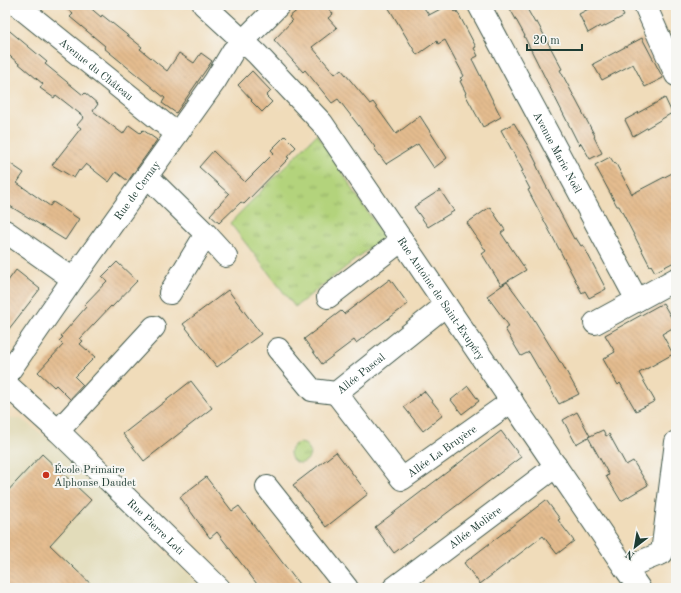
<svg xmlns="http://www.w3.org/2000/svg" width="681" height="593" font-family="'Old Standard TT',serif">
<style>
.built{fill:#e2dcba}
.grass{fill:url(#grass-tufts);stroke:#698858}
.building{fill:url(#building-back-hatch)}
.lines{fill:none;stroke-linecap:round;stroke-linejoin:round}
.minor-casing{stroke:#3e5548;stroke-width:24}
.minor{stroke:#fff;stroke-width:22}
.poi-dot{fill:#c8321e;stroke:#f6f6f2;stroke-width:1.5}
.labels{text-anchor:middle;stroke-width:4;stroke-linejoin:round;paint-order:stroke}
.street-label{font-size:11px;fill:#1f3d34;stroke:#f6f6f2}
.poi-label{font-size:11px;fill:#1f3d34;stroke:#f6f6f2;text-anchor:start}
</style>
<defs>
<pattern id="grass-tufts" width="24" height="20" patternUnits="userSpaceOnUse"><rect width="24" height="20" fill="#b3d37b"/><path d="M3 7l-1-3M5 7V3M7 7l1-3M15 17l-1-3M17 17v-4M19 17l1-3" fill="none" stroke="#91ac66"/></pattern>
<pattern id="building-back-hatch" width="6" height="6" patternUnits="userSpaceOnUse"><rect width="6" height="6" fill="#e4bc8f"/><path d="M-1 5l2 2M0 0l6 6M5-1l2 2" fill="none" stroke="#c3a27c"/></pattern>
</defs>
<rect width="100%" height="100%" fill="#f6f6f2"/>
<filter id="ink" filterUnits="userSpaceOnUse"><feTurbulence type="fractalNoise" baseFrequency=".025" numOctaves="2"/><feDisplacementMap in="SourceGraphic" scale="8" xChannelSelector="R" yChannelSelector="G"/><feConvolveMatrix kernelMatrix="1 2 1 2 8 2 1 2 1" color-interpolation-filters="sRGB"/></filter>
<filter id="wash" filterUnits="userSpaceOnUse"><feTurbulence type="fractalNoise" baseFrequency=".012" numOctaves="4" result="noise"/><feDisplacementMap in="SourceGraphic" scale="16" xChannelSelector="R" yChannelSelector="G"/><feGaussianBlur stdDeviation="0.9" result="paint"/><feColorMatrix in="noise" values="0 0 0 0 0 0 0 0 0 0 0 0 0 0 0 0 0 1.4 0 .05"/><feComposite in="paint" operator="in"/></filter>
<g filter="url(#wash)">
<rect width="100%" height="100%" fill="#f0dcba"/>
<polygon class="built" points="5,418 21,419 51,441 202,588 5,588"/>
<g class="grass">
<polygon points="317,134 384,237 295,307 230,223"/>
<circle cx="300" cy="453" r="10"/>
</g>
<g id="blocks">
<g class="building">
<polygon points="63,5 87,5 101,17 102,15 142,47 140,49 167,71 179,53 194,63 201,53 212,61 176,113 162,103 165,98 104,48 105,46 70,17 73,14"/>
<polygon points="304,5 326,5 333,14 328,18 337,28 312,47 335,74 341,69 370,104 373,102 396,134 420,116 447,158 434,168 418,144 386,164 374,148 375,147 338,99 332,103 305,70 303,72 274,40 292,21 289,17"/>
<polygon points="387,5 422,5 429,15 448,5 452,5 455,12 457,11 476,47 474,48 478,56 472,59 501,117 483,127 465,94 466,93 460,81 462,80 460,78 464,76 445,40 438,44 437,41 417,55"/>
<polygon points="508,5 525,5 535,23 537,22 562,69 560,70 595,136 594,137 602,153 590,159 581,143 579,145 524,36 525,36"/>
<polygon points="596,5 618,5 624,16 601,28 600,26 588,33 579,14"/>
<polygon points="5,27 47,62 45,64 83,95 85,93 98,104 93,111 123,134 129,125 140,133 143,130 157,140 128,181 116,172 109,182 86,164 80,171 79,170 74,178 52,165 81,128 77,125 84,117 56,95 54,98 40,88 43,84 5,52"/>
<polygon points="642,38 663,78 645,87 633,64 602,80 593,64"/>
<polygon points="252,71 271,91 266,96 272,102 262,112 251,101 252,100 238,85"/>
<polygon points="665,98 672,113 633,136 625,120"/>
<polygon points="514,123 528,146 537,164 536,164 544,182 574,239 576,238 581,246 583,245 606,289 589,298 585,291 582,293 558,247 528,190 530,189 521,172 523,171 501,130"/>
<polygon points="285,136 296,147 287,157 289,158 244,204 241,202 219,223 210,215 229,194 199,167 213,151 245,182 274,153 271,150"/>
<polygon points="610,157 614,163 615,162 632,194 676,171 676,261 655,272 651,265 650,266 619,206 617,206 595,165"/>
<polygon points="5,160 24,173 17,183 50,206 53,202 79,219 65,240 5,203"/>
<polygon points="440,190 454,211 428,227 414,207"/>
<polygon points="490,207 505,230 501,233 526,270 501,285 482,254 486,251 467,223"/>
<polygon points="117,262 137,281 112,307 111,306 80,339 83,341 80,344 95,357 75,377 83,385 70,399 56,385 54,387 38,372 63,345 59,341 63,337 61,336 86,307 84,305 107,281 102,277"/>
<polygon points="16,270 40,289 5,334 5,285"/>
<polygon points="390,279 408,304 356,343 354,340 322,364 304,339 341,311 344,314"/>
<polygon points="507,282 530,313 560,362 561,362 579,394 559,404 529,352 521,356 505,329 509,326 487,296"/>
<polygon points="228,290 261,334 217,367 183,324"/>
<polygon points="663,303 676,326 662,334 673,354 639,373 655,401 636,411 620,383 618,385 603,359 615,352 605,335"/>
<polygon points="191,381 212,408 144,461 123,434"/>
<polygon points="468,386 479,401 462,414 451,400"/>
<polygon points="424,391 443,415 423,431 404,407"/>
<polygon points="577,412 590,436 576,444 563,420"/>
<polygon points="603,430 606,436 609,434 626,465 633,461 648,485 621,501 606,476 609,475 588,437"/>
<polygon points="501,431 521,457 394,553 375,527"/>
<polygon points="336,452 368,494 326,527 293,485"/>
<polygon points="42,454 91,500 50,545 95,588 5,588 5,494"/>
<polygon points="206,477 232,511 239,506 302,588 260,588 217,532 210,538 180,497"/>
<polygon points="546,500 560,519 558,520 574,541 557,554 543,536 480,584 464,563"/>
</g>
</g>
</g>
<g filter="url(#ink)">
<use href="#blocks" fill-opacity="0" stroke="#3e5548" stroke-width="1"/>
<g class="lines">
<defs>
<g id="minor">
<path id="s1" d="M 17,5 L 177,134"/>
<path id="s2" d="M 204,5 L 257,54 L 322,123 L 625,568"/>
<path id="s3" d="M 479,5 L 637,300"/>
<polyline points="645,5 676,75"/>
<polyline points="147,176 206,234 226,256"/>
<polyline points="5,231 73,279"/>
<polyline points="170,293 206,234"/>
<polyline points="328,297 402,240"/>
<polyline points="595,323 676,279"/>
<path id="s4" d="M 278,349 L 312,390 L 336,393 L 446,305"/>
<path id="s5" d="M 6,384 L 58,431 L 219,588"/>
<path id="s6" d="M 5,385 L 8,373 L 73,279 L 215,81 L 233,51 L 279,5"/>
<path id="s7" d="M 336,393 L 402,479 L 512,401"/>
<polyline points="58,431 154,327"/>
<polyline points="267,487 347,588"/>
<polyline points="662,553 676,442"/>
<path id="s8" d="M 394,588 L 556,466"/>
<polyline points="639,588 625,568 662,553"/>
</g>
</defs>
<use href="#minor" class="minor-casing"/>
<use href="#minor" class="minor"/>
</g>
</g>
<circle class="poi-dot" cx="46" cy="475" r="4"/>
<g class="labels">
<g class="street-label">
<text dy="4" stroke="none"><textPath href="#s1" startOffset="102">Avenue du Château</textPath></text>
<text dy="4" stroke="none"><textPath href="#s3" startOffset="167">Avenue Marie Noël</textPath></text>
<text dy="4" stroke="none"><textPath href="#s6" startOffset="236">Rue de Cernay</textPath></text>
<text dy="4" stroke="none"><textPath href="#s2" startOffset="379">Rue Antoine de Saint-Exupéry</textPath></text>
<text dy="4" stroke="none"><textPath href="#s4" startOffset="109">Allée Pascal</textPath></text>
<text dy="4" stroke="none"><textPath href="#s7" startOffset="157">Allée La Bruyère</textPath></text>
<text dy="4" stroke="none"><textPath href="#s5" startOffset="207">Rue Pierre Loti</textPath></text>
<text dy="4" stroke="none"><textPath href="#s8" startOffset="101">Allée Molière</textPath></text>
</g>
<g class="poi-label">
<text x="54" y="473">École Primaire<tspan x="54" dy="13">Alphonse Daudet</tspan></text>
</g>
</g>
<rect width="681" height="593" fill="none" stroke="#f6f6f2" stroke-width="20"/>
<g transform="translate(635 547) rotate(211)" stroke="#f6f6f2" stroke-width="3" paint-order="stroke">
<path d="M0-3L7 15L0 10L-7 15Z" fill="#1f3d34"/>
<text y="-6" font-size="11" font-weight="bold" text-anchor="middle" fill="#1f3d34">N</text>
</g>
<path d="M527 44v6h55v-6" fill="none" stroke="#1f3d34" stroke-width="2"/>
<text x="533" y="44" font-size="12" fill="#1f3d34" stroke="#f6f6f2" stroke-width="3" paint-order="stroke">20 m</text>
</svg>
